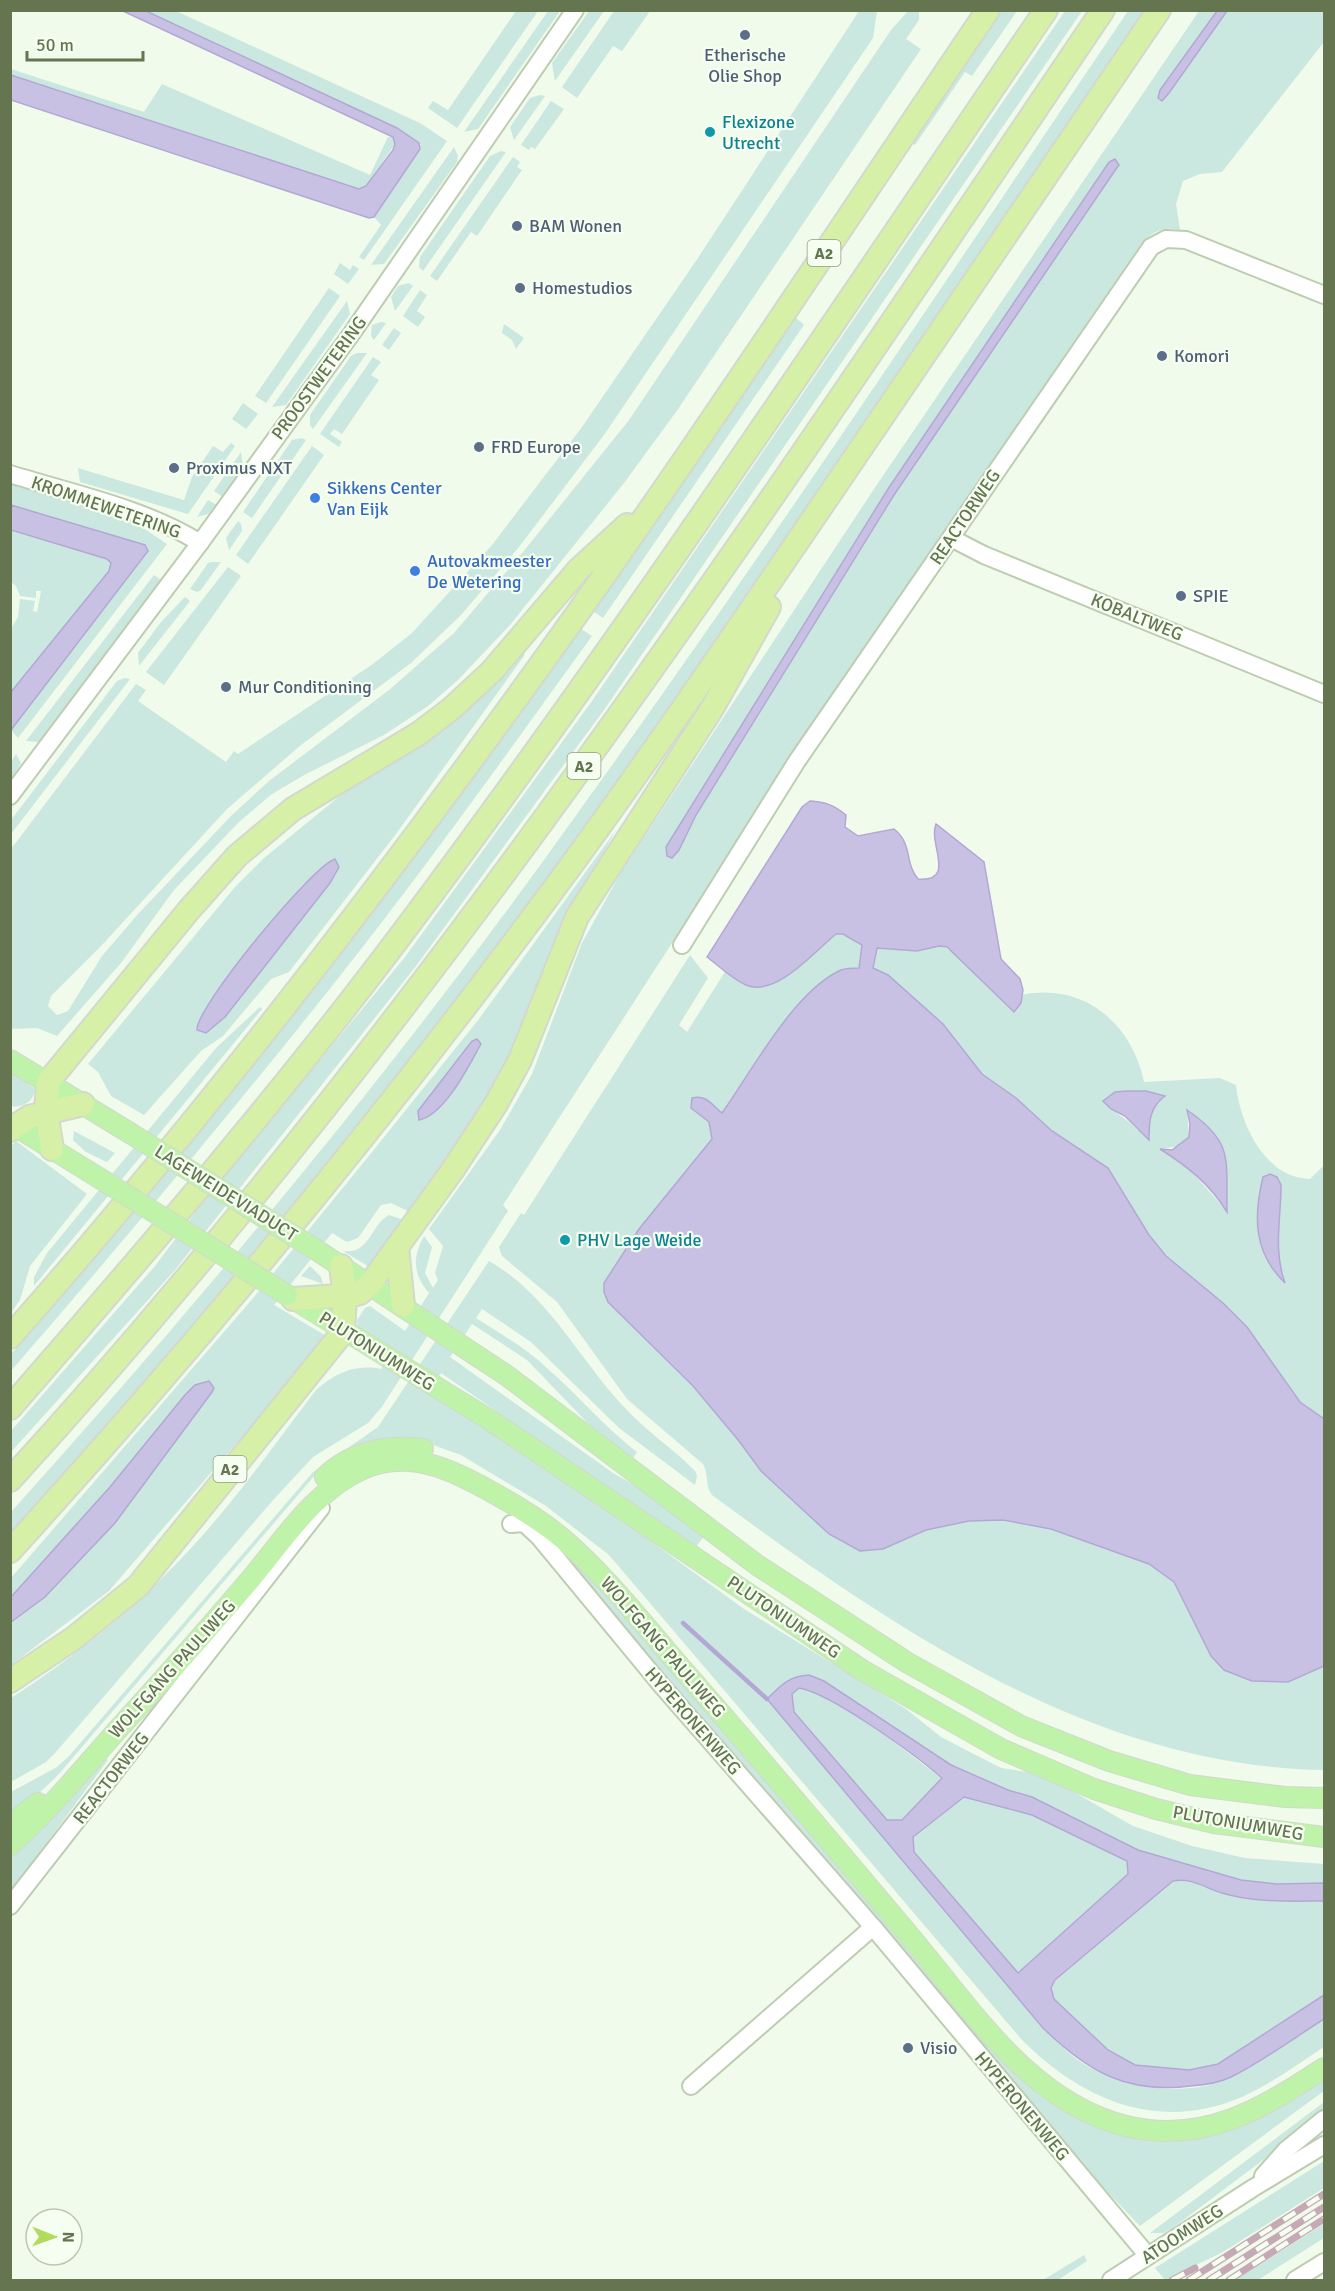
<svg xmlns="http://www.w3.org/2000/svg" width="1335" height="2291" font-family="Signika,sans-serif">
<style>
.green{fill:#cae8df;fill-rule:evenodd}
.water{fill:#c9c1e4;stroke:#b3a8d5;stroke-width:1.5;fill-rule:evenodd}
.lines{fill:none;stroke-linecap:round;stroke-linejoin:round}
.stream{stroke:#b3a8d5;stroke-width:4.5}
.minor-casing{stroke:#becdb2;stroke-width:20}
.major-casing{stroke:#d4d8ce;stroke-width:22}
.highway-casing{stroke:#d4d8ce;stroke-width:26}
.minor{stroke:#fff;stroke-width:16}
.major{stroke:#bff3aa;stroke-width:20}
.highway{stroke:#d6f0a8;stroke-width:22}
.rail-casing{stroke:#c5a9b4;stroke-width:7}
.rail{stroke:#f6fef2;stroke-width:4.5;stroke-dasharray:14;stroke-linecap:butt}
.major-bridge-casing{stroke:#d4d8ce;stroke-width:22;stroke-linecap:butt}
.major-bridge{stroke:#bff3aa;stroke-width:20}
.service-dot{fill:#5c6f8a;stroke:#f6fef2;stroke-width:2}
.culture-dot{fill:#0f9aa8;stroke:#f6fef2;stroke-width:2}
.shop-dot{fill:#3f7fe0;stroke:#f6fef2;stroke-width:2}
.labels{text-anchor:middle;stroke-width:4.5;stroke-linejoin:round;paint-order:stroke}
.shield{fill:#f6fef2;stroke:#909e81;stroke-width:1.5}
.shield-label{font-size:16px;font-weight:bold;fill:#647550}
.service-label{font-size:18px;fill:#4e5e75;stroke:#f6fef2;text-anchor:start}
.culture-label{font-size:18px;fill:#0d838f;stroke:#f6fef2;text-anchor:start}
.street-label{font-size:18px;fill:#647550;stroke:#f6fef2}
.shop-label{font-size:18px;fill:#366cbe;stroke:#f6fef2;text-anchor:start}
</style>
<rect width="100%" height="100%" fill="#f0fbec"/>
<g class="green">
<polygon points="146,11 176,11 420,123 447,141 364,260 359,257 381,225 374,217 421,144 397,128"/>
<polygon points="516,11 538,11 457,128 428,108 433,101 448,110"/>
<polygon points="548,11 560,11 478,129 464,132"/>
<polygon points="589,11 604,11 555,81 552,63"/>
<polygon points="614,11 650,11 622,51 613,46 577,98 562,87"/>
<polygon points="859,11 877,11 873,38 604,435 519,547 461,615 411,663 301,745 227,809 102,945 51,996 48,1006 57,1015 68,1011 102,956 138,914 231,816 269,781 389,690 454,633 523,552 629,420 891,30 908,11 919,11 919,20 906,39 921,49 676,412 624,483 510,625 458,680 428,706 384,735 306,774 272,794 239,822 174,890 121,963 57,1036 37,1028 11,1029 11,849 136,684 146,690 138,701 226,762 234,751 238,754 373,664 412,633 492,545 582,427 698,258"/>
<polygon points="1000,11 1017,11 972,76 965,72 915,145 911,142"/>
<polygon points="1065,11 1082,11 604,710 416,966 175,1270 11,1452 11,1431 155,1266 197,1210 405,957 592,701"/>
<path d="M 1128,11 L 1147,11 L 724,632 L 550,876 L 384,1093 L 224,1293 L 11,1535 L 11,1512 C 197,1305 377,1090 541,864 C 744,584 935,297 1128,11 Z"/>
<path d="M 1199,11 L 1324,11 L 1324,42 L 1222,172 L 1200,174 L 1183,181 L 1176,204 L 1180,230 C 1162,226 1153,232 1141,244 L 819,715 L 503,1205 L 508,1211 L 381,1408 L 368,1423 L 313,1457 L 274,1499 L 56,1752 L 46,1762 L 11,1782 L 11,1698 C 70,1660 127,1615 176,1564 C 228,1511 271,1449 316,1390 C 336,1373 354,1364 381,1369 L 394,1348 L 358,1330 L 357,1320 L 365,1308 L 370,1306 L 405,1331 L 429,1293 C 413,1274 412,1258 424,1236 L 432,1247 L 425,1273 L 433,1288 L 438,1280 L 435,1273 L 443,1246 L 429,1229 L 500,1130 L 532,1074 L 582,943 L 620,874 L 876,486 Z"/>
<polygon points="11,69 144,112 162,84 370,175 388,137 393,137 395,144 366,186 359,189 11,75"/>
<polygon points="540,95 545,96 514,140 510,127 530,98"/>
<polygon points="551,101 564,109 535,149 531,147 529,150 521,145"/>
<polygon points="454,147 458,156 457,162 384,264 371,265"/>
<polygon points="501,151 506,152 423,271 419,267 420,257 490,156"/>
<polygon points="513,157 520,162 517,167 522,170 477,236 471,232 437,281 430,276"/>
<polygon points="340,263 350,270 353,265 359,269 348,284 334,274"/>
<polygon points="409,283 413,286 395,311 391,297 398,286"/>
<polygon points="329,288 340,296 266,403 255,396"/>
<polygon points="420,290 427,295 417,311 425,317 418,327 403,316"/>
<polygon points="347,301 350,314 286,405 272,407"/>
<polygon points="793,315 804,325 603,618 590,609"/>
<polygon points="381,322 386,323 374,340 371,336 372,325"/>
<polygon points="504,324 524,338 516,349 512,340 502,333"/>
<polygon points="394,328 401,333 389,350 382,345"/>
<polygon points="357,353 367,353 313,429 310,425 310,415 351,356"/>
<polygon points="373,357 381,362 371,375 379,380 342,434 334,429 330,434 342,442 339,447 320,434"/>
<polygon points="243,403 258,414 246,429 232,419"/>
<polygon points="302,438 306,440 252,518 243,512 292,440"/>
<polygon points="231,443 235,446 188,514 80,482 78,468 184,500 192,477 213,446 223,452"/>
<polygon points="312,446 324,455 248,564 236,555"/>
<polygon points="241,452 243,468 223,497 214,491"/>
<polygon points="10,480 125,516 167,544 18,738 11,730 148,551 144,545 11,505"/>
<polygon points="208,500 217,505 208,514 197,517"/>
<polygon points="238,521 241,524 242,531 229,550 226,538"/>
<polygon points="11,530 108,559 111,563 109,571 11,692 11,629 18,617 20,599 35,601 33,611 37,612 41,591 36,591 36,598 20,596 16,586 11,582"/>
<polygon points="212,562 221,562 201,590 197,592 190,589 208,563"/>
<polygon points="228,567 241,576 164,685 146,672"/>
<polygon points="154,575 161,580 39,742 26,741"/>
<polygon points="185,597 190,601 139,666 138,653 161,622"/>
<path d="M 578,627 L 592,636 C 508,752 425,869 336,981 C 231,1113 122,1243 11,1371 L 11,1354 C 160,1181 305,1003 442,820 C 489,757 533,691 578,627 Z"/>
<polygon points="527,643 524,656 396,834 289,972 271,979 223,1036 201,1051 144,1115 111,1096 98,1072 88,1064 235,887 264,858"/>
<polygon points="125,678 130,679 11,834 11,820 117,681"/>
<polygon points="16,754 21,763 11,780 11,762"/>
<polygon points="616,830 556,939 508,1063 479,1118 410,1212 391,1203 381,1205 358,1238 347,1242 332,1233 274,1305 328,1337 109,1591 11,1665 10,1579 249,1303 368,1157 479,1019"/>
<path d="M 836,934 L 843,934 L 862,945 L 859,968 L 722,1114 L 691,1108 L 709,1122 L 712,1139 L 639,1229 L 604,1283 L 608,1302 L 692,1386 L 739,1441 L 761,1471 L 883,1549 L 926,1530 L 969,1521 L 1003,1520 L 1051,1529 L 1108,1547 L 1149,1564 L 1174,1582 L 1191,1614 L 1288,1682 L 1324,1666 L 1324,1770 C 1092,1766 893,1628 712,1495 C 705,1486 709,1475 703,1464 L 627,1399 L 557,1302 L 502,1256 L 499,1247 L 521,1213 L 524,1215 L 690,955 L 708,978 L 679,1025 L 687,1032 L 726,970 L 746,985 L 820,948 Z"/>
<path d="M 939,946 C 960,949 998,996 1014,1012 L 1021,1003 L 1022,995 C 1083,982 1132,1023 1144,1082 L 1220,1078 L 1236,1085 C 1240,1124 1265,1178 1310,1179 L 1324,1165 L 1324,1419 L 1300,1402 L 1247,1327 L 1223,1303 L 1166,1256 L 1149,1235 L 1108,1168 L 1052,1131 L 1016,1098 L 982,1074 L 943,1024 L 873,968 L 877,948 L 917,951 ZM 1127,1091 L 1146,1091 L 1164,1096 C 1154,1105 1151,1112 1149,1126 L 1137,1130 C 1127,1118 1114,1113 1104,1102 L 1115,1092 ZM 1187,1111 L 1226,1210 L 1183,1162 L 1161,1149 L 1179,1146 L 1189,1137 ZM 1263,1177 L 1281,1197 L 1277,1249 L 1284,1281 C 1253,1253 1253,1217 1263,1177 Z"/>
<polygon points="260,1007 262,1009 34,1286 34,1277 47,1253 216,1048"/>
<path d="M 10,1071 L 35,1089 C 33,1102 26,1105 14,1107 L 11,1105 Z"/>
<polygon points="74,1131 115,1153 107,1162 86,1152 73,1140"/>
<polygon points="16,1141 87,1194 30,1266 20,1300 11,1313 10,1147"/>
<path d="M 389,1215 L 404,1220 L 371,1268 L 343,1251 C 370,1255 370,1225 389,1215 Z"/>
<path d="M 489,1261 C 550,1296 579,1360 626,1409 C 647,1432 674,1449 695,1471 L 697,1476 L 695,1485 L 619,1428 L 531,1342 L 482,1309 L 476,1318 C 501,1334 527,1349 548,1369 C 579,1396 604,1427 637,1452 L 632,1460 L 605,1441 L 527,1360 L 472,1324 L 450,1357 L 613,1473 L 641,1489 L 704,1536 L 695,1548 L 441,1373 L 430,1390 L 549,1467 L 744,1609 L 906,1709 L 941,1737 L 1001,1768 L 1027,1772 L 1067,1788 L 1133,1826 L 1192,1846 L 1245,1858 L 1324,1864 L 1324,1883 L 1277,1884 L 1241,1880 L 1138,1850 L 1032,1797 L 1008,1790 L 951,1765 L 824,1681 L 809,1675 L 768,1699 L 1043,2028 C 1059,2044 1076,2062 1097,2071 C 1136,2089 1192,2097 1231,2077 C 1263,2061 1294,2038 1324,2019 L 1324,2047 C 1298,2064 1271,2084 1242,2097 C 1158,2133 1082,2100 1022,2040 L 609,1555 L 546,1506 L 461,1455 L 433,1445 L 407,1440 L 316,1474 L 58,1775 L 11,1820 L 11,1792 L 57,1767 L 70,1755 L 313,1472 L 378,1427 Z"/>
<polygon points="310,1266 321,1277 323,1284 301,1276"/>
<polygon points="561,1543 1038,2089 1160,2136 1324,2076 1324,2091 1140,2226 1098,2182 556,1548"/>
<path d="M 799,1688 C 837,1693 908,1754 942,1778 L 901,1820 L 887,1820 L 794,1712 L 792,1693 Z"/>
<polygon points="104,1757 108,1760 11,1891 11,1851"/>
<polygon points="964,1797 1032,1815 1127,1861 1128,1874 1018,1974 914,1852 913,1837"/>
<path d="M 1185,1879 C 1239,1900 1267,1900 1324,1901 L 1324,1995 L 1218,2064 L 1189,2070 L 1135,2065 L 1108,2050 L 1054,1999 L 1051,1989 L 1055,1981 L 1174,1881 Z"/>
<polygon points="1324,2102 1324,2114 1174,2227 1164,2233 1150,2233"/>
<polygon points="1324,2161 1324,2188 1223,2252 1165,2280 1155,2268"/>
<polygon points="1324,2224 1324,2238 1258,2280 1235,2280"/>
<polygon points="1084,2255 1087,2261 1058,2280 1043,2280"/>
</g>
<g class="water">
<polygon points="123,11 146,11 397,128 419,143 420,149 374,217 369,218 11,100 11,75 359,189 366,186 393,150 395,144 393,137"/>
<polygon points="1217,11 1227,11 1169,93 1162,101 1158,98 1160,90"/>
<polygon points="1115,159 1119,165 1116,169 894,495 696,815 679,850 672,858 667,856 666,847 888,489 1109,162"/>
<polygon points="11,505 145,545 148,551 11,730 11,692 109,571 111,563 107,559 11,530"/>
<path d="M 810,801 C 825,802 834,805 846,815 L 845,827 L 858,836 L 894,829 C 913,844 904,862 918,879 C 957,882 928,844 936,824 L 984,862 L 1001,959 L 1020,979 L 1023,990 L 1021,1003 L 1014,1012 L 947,947 L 939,946 L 917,951 L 877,948 L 873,968 L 888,975 L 943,1024 L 982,1074 L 1016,1098 L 1052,1131 L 1108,1168 L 1149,1235 L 1166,1256 L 1223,1303 L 1247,1327 L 1300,1402 L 1324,1419 L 1324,1666 L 1288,1682 L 1252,1681 L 1224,1670 L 1211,1656 L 1174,1582 L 1149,1564 L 1051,1529 L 1003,1520 L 969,1521 L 926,1530 L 883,1549 L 860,1551 L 829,1534 L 761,1471 L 739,1441 L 693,1386 L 608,1302 L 604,1292 L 604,1283 L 639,1229 L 712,1139 L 709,1122 L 691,1108 L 692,1098 C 706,1094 712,1105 722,1113 C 752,1071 794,991 841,970 C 847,968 854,968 859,968 L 862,945 L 843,934 L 836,934 C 816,950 776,998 746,985 C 732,979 719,966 707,957 L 802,807 Z"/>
<path d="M 335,859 L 339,867 L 330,883 L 225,1017 L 206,1033 L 197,1030 C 195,1008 313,865 335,859 Z"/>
<path d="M 477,1039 L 481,1044 C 469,1065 445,1115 419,1120 L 418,1111 L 472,1041 Z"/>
<path d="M 1127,1091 L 1146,1091 L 1165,1096 C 1149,1108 1149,1122 1149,1140 L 1125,1116 L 1111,1109 L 1103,1101 L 1115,1092 Z"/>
<path d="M 1187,1110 C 1234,1142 1226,1159 1227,1212 C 1210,1184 1187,1166 1160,1149 L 1172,1150 L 1189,1137 L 1190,1124 Z"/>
<path d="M 1270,1174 L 1277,1177 L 1281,1185 C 1281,1219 1273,1250 1285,1283 C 1254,1253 1253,1218 1263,1177 Z"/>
<polygon points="209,1381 214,1388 212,1392 115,1523 45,1597 11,1622 11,1597 110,1487 185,1395 195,1385"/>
<path d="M 809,1675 L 824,1681 L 951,1765 L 1008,1790 L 1032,1797 L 1138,1850 L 1241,1880 L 1277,1884 L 1324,1883 L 1324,1901 C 1290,1901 1255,1903 1222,1893 C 1205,1888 1191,1877 1173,1881 L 1055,1980 L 1051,1988 L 1054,1999 L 1108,2050 L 1135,2065 L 1189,2070 L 1218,2064 L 1324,1995 L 1324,2019 C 1294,2038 1263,2061 1231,2077 C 1219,2083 1204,2085 1191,2086 C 1127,2094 1088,2072 1043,2028 L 767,1699 C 781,1685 789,1676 809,1675 ZM 799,1688 C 829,1692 917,1756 942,1778 L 902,1820 L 887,1820 L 794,1712 L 792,1694 ZM 964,1797 L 1032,1815 L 1127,1861 L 1128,1874 L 1018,1973 L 914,1852 L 913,1837 Z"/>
</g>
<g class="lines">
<polyline class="stream" points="683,1623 767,1699"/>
<defs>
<g id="minor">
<path d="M 10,474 C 71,493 147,509 200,543"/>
<polyline points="951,538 984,555 1324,694"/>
<polyline points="10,796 200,543 352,333 575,10"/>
<polyline points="682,945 797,761 1151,247 1166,239 1186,240 1324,295"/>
<polyline points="511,1524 524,1523 539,1537 662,1686 873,1927 1148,2256"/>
<polyline points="10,1906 321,1508"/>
<polyline points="691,2086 873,1927"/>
<polyline points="1263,2176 1286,2150 1324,2119"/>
<polyline points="1111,2280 1253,2188 1324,2145"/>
<polyline points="1295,2280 1324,2262"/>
</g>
<g id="major">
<polyline points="10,1060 130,1133"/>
<polyline points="10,1123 96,1176"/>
<polyline points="321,1253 506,1375 757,1565 908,1663 1021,1726 1109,1761 1190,1785 1285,1797 1324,1798"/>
<polyline points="287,1295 490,1420 862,1670 1001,1749 1094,1789 1156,1809 1214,1823 1324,1837"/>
<path d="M 325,1477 C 350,1452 389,1444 423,1449"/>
<polyline points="10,1825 38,1803"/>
<path d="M 10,1845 C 51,1809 84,1767 120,1727 C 162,1681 203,1635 244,1587 C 279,1547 312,1491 363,1469 C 411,1448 455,1471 497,1495 C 520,1508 543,1522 563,1539 C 608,1578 645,1626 684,1671 C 760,1758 835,1847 909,1935 C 970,2007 1029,2102 1126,2126 C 1204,2145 1263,2108 1324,2068"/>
</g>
<g id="highway">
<polyline points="10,1130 29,1117 83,1104"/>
<polyline points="52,1149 46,1111 48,1082 189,910 237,856 293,809 418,734 451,709 492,671 579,569 627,525"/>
<polyline points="397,1247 403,1305"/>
<polyline points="293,1299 353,1295 360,1293 371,1283 452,1171 496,1104 520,1060 577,917 713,707 769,607"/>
<path d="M 10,1337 C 186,1138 349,929 505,714 C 673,484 828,246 988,10"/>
<path d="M 10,1408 C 150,1247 289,1086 416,915 C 636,621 839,314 1046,10"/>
<path d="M 10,1480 C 423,1028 761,516 1103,10"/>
<path d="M 10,1551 C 201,1341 382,1121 550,894 C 650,759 744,620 838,482 C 945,325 1052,168 1159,10"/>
<polyline points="10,1681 74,1638 138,1586 343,1332 345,1297 341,1266"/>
</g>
</defs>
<use href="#minor" class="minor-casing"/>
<use href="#major" class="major-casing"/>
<use href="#highway" class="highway-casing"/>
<use href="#minor" class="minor"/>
<use href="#major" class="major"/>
<use href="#highway" class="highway"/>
<defs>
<g id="rail">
<polyline points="1172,2280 1195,2268"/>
<polyline points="1189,2280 1324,2194"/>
<polyline points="1209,2280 1324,2207"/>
<polyline points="1229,2280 1324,2219"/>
</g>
</defs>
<use href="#rail" class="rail-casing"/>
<use href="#rail" class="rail"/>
<defs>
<g id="major-bridge">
<polyline points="130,1133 321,1253"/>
<polyline points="96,1176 287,1295"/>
</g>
</defs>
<use href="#major-bridge" class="major-bridge-casing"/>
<use href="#major-bridge" class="major-bridge"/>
</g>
<g class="service-dot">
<circle cx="745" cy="35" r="6"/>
<circle cx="517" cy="226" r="6"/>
<circle cx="520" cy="288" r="6"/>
<circle cx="1162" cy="356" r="6"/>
<circle cx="479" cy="447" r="6"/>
<circle cx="174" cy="468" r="6"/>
<circle cx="1181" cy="596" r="6"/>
<circle cx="226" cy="687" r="6"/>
<circle cx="908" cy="2048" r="6"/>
</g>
<g class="culture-dot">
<circle cx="710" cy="132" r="6"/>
<circle cx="565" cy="1240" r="6"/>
</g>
<g class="shop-dot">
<circle cx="315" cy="498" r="6"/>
<circle cx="415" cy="571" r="6"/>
</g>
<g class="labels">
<g class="shield">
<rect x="807.5" y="240" width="33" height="26" rx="4.5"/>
<rect x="567.5" y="753" width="33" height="26" rx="4.5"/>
<rect x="213.5" y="1456" width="33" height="26" rx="4.5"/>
</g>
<g class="shield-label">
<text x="824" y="259">A2</text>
<text x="584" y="772">A2</text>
<text x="230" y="1475">A2</text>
</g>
<g class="service-label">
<text x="745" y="61" text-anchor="middle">Etherische<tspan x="745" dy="21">Olie Shop</tspan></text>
<text x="529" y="232">BAM Wonen</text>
<text x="532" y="294">Homestudios</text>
<text x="1174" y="362">Komori</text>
<text x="491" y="453">FRD Europe</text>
<text x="186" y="474">Proximus NXT</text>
<text x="1193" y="602">SPIE</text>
<text x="238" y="693">Mur Conditioning</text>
<text x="920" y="2054">Visio</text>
</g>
<g class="culture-label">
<text x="722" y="128">Flexizone<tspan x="722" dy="21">Utrecht</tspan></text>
<text x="577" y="1246">PHV Lage Weide</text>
</g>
<g class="street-label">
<text transform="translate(319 378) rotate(-54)" y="6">PROOSTWETERING</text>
<text transform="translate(106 507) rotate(19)" y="6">KROMMEWETERING</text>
<text transform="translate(965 517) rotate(-56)" y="6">REACTORWEG</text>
<text transform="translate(1137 617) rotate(22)" y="6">KOBALTWEG</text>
<text transform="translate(226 1193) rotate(32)" y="6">LAGEWEIDEVIADUCT</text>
<text transform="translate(377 1351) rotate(32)" y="6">PLUTONIUMWEG</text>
<text transform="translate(784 1617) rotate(34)" y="6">PLUTONIUMWEG</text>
<text transform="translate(663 1647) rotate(49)" y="6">WOLFGANG PAULIWEG</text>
<text transform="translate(172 1669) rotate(-48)" y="6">WOLFGANG PAULIWEG</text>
<text transform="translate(693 1721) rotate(49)" y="6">HYPERONENWEG</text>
<text transform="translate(111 1778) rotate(-52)" y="6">REACTORWEG</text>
<text transform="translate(1238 1823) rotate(10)" y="6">PLUTONIUMWEG</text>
<text transform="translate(1022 2106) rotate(50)" y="6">HYPERONENWEG</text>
<text transform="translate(1182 2234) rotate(-33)" y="6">ATOOMWEG</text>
</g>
<g class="shop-label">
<text x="327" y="494">Sikkens Center<tspan x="327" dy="21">Van Eijk</tspan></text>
<text x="427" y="567">Autovakmeester<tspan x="427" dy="21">De Wetering</tspan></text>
</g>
</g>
<rect width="1335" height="2291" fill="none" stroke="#647550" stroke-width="24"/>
<g transform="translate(54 2237) rotate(91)"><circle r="28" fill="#f6fef2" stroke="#bcc7b1" stroke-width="1.5"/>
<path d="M0-4.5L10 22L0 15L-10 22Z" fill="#b2da5c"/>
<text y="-9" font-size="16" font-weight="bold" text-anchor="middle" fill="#647550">N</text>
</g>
<path d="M27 51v9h116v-9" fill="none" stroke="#647550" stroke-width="3"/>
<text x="36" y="51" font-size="18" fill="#647550" stroke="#f6fef2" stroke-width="4.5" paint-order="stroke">50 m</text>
</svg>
